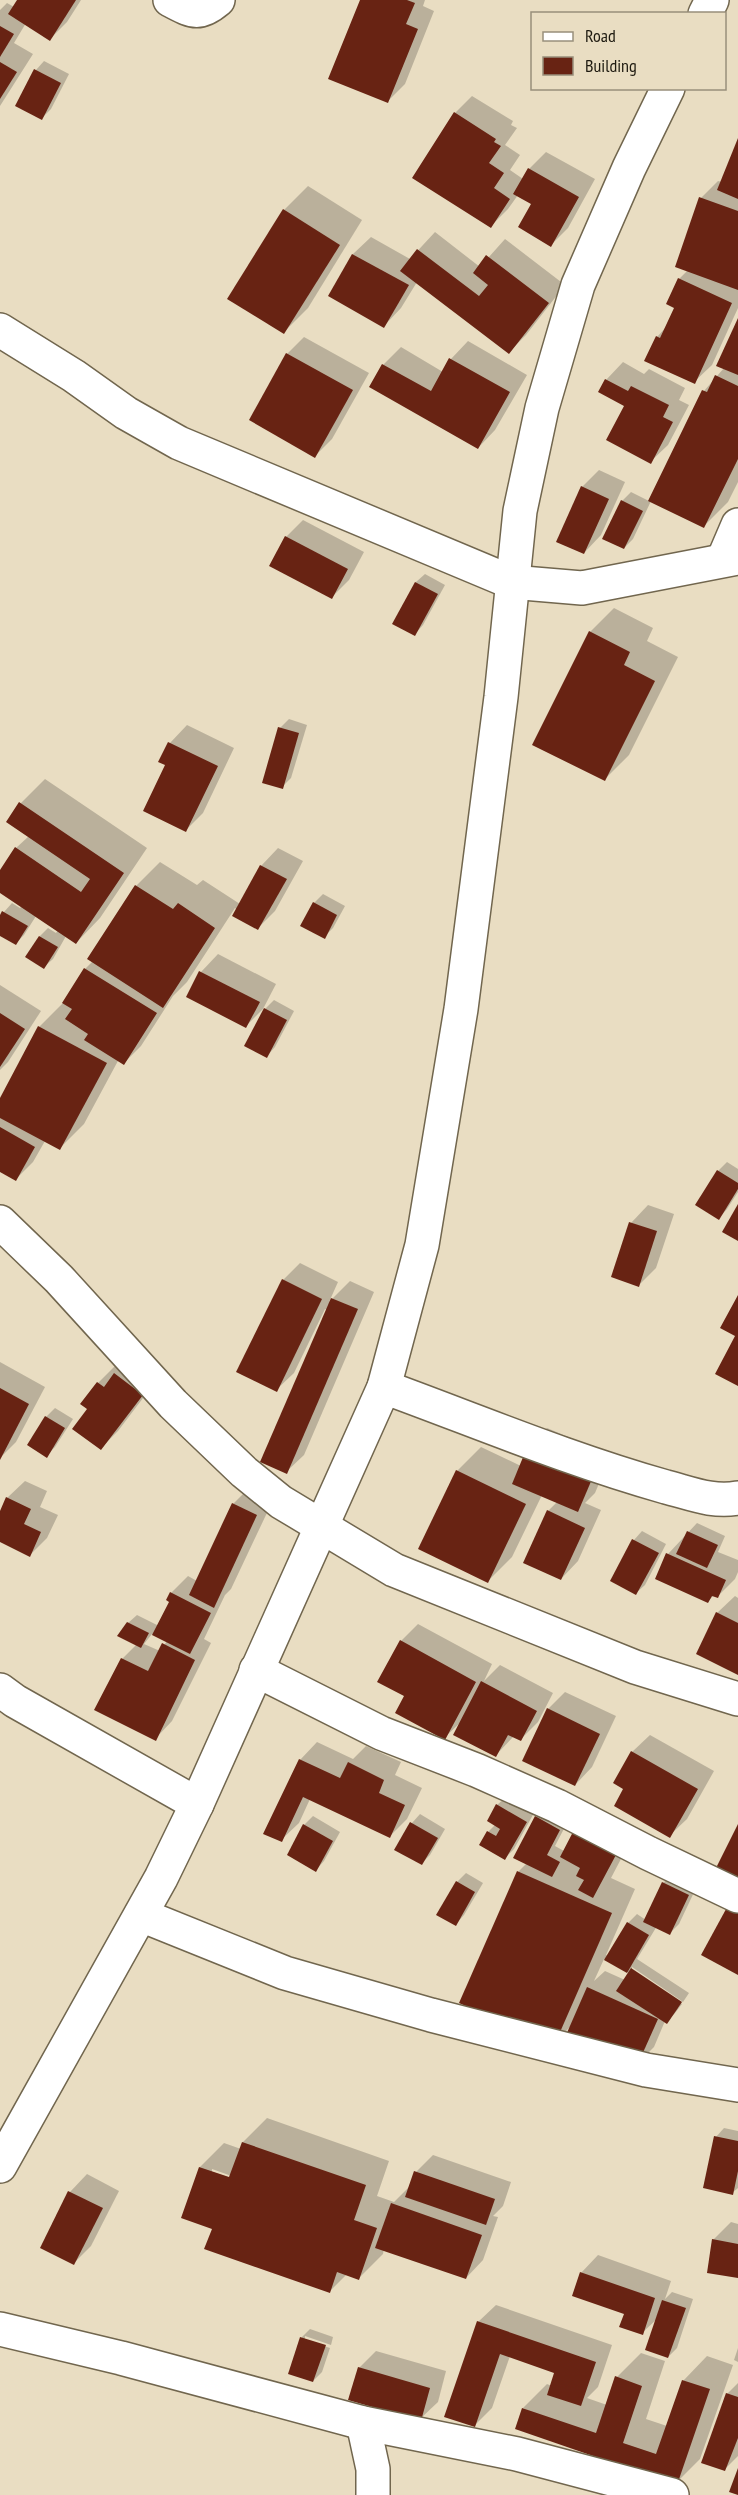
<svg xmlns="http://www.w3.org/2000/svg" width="738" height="2495" font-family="'PT Sans Narrow',sans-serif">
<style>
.shadow{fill:#0003;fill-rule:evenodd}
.building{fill:#682313}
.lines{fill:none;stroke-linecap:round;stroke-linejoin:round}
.minor-casing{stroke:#71664e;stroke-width:36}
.minor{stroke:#fff;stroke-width:33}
</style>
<rect width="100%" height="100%" fill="#e9ddc2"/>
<g class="shadow">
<polygon points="19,0 81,0 67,22 50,39 26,23 14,43 33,54 0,106 0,10 7,3 14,7"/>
<polygon points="361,0 425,0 423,6 434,11 405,84 388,101"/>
<polygon points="44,61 69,74 51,109 42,118 36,70"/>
<polygon points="472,96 513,121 511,125 517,128 505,145 520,155 510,170 523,179 529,169 546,152 595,179 568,228 551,245 533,203 518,195 508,209 491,226 455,113"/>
<polygon points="738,142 738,308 712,365 694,382 657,337 667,326 676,307 679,279 688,270 701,198 718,181 722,182"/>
<polygon points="308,186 362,220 308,308 284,332 284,210"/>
<polygon points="435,232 480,267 505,239 565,285 526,335 509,352 417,282 401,308 384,326 330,295 353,254 371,237 410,259"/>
<polygon points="738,321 738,482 728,502 704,526 651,501 633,539 624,548 622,501 631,492 649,501 704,391 724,368"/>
<polygon points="304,337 369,373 332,439 315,456 287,354"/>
<polygon points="468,341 527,375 495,430 478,448 383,365 401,347 443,372 451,359"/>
<polygon points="623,362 644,374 649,369 685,388 679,400 689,405 668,445 650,462 626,405 606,380"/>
<polygon points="599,470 625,482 601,535 584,553 582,487"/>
<polygon points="303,520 364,552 349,580 332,597 286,537"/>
<polygon points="425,574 445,585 423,625 415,634 394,623 416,582"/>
<polygon points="614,608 653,628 647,641 678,657 629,755 605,779 590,632"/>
<polygon points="289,719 307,725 291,778 282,787 280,728"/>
<polygon points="187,725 234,748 203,813 186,830 167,764 160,761 170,743"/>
<polygon points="45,779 147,848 100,918 76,943 66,936 53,959 44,967 40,936 48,928 56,933 58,930 36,916 24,935 16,943 0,934 0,918 4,912 12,903 20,908 22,906 0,891 0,873 16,848 29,836 8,822 21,803"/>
<polygon points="278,848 303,861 275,911 258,928 235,908 187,982 173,996 141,1046 124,1063 119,1059 84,1124 60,1148 45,1141 33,1162 16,1179 0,1170 0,1100 39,1027 64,1002 85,969 93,961 136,886 160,862 197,885 203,880 240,904 261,866"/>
<polygon points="323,894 345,906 333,928 324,937 314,903"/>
<polygon points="218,954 276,984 263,1009 246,1026 188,996 201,972"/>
<polygon points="0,985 41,1011 8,1062 0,1070"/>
<polygon points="274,1000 294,1011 275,1047 267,1056 265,1009"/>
<polygon points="727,1162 738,1169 738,1192 727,1209 719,1218 718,1171"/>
<polygon points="648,1205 674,1214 656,1268 639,1285 631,1223"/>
<polygon points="300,1263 338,1282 329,1302 350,1281 374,1292 304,1455 286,1472 327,1310 325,1309 294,1373 276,1390 283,1280"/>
<polygon points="0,1362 45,1387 16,1442 0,1458"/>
<polygon points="115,1366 120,1369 159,1377 118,1431 101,1448 89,1408 98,1383"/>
<polygon points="55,1408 73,1419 55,1447 46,1456 46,1417"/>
<polygon points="547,1428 611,1455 595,1493 585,1503 601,1510 578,1561 561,1579 548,1511 557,1502 542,1495 512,1557 488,1581 457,1471 481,1447 521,1466 529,1446"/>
<polygon points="25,1481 47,1491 40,1507 58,1515 47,1538 30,1555 0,1541 0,1514 7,1498"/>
<path d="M 250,1487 L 274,1498 L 231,1589 L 225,1595 L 204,1639 L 211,1643 L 172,1721 L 155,1739 L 122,1659 L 137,1644 L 128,1623 L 137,1615 L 159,1626 L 171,1601 L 171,1593 L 188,1576 L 197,1581 L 233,1504 ZM 152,1634 L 167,1641 L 160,1651 L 144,1644 Z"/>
<polygon points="697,1523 725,1536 718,1552 738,1560 738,1572 735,1579 717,1597 714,1595 708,1601 668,1554"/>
<polygon points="642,1531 666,1544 645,1585 636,1593 634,1540"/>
<polygon points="735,1596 738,1598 738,1673 717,1613"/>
<polygon points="418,1624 492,1664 484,1681 500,1665 553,1693 538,1722 521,1739 514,1736 496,1755 462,1721 444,1738 406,1696 401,1641"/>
<polygon points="565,1692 616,1716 592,1767 575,1785 548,1709"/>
<polygon points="650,1735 714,1771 687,1819 669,1836 625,1788 632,1752"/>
<polygon points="317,1742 353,1759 366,1746 401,1762 395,1775 422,1788 407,1819 390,1836 310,1799 299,1823 281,1840 300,1760"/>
<polygon points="506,1797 534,1813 514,1849 505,1858 488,1832 496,1824 497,1805"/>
<path d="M 545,1808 L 568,1821 L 555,1846 L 564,1851 L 633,1836 L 611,1878 L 635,1889 L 606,1955 L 608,1956 L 628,1923 L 637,1914 L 646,1920 L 663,1883 L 672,1875 L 697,1886 L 679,1924 L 670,1933 L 657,1926 L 637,1959 L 689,1993 L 683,2002 L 632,1967 L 632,1971 L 682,2004 L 675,2013 L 667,2022 L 665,2021 L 654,2047 L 636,2065 L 571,2026 L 553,2044 L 461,2003 L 519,1871 L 527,1863 L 536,1817 ZM 604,1959 L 629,1973 L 625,1980 L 605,1971 L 594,1981 Z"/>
<polygon points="420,1814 445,1829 430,1855 421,1864 412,1823"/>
<polygon points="313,1816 340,1832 324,1861 316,1870 304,1825"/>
<polygon points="466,1873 483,1883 464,1915 456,1924 457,1882"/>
<path d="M 267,2118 L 389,2161 L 377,2196 L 394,2202 L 409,2187 L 416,2172 L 433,2155 L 511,2182 L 503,2206 L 493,2216 L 498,2217 L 483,2260 L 466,2278 L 384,2249 L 383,2254 L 359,2278 L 347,2274 L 330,2291 L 214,2228 L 183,2217 L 200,2167 L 224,2143 L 241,2149 L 243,2142 ZM 212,2169 L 237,2178 L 236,2181 L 212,2172 Z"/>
<polygon points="724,2128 738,2131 738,2188 732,2193 716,2137"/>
<polygon points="87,2174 119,2191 91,2246 74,2263 42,2247 70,2192"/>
<polygon points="731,2222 738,2224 738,2276 713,2240"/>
<polygon points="598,2255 671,2281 665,2299 672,2292 693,2299 677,2348 668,2357 658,2318 642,2333 626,2313 581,2273"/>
<polygon points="496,2305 612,2345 598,2387 587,2398 607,2405 617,2377 641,2353 665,2361 646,2419 667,2426 683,2381 707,2356 733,2365 700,2459 676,2483 523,2408 547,2384 552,2386 556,2372 510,2356 492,2408 475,2425 478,2322"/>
<polygon points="310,2329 333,2337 331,2345 305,2336 305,2340 330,2348 322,2372 313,2381 290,2373 302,2337"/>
<polygon points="738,2348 738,2362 734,2360"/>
<polygon points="376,2351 446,2371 438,2402 420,2419 359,2368"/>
<polygon points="738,2383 738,2456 725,2469 727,2394"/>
</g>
<g class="building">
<polygon points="17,0 76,0 50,41 8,14"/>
<polygon points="360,0 407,0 415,3 406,24 418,29 388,103 328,79"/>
<polygon points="0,26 14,34 0,57"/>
<polygon points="0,62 17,72 0,99"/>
<polygon points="34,69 61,83 42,120 15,106"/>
<polygon points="454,112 496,139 494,142 501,146 489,163 504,173 494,188 510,199 491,228 412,178"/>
<polygon points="738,138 738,199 717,190"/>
<polygon points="528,168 579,197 551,247 518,227 531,204 513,194"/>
<polygon points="699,197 738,211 738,290 675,267"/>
<polygon points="283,209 340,245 284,334 227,299"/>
<polygon points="417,249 479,296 488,285 473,273 486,255 549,303 509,354 400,271"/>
<polygon points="352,254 409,285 384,328 328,296"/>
<polygon points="678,278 732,303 695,384 644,361 656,336 660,338 674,308 666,304"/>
<polygon points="738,318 738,375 716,366"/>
<polygon points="286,353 353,390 315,458 249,420"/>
<polygon points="449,358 510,392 478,449 369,387 382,364 431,391"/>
<polygon points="715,375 738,386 738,459 704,528 648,501 702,390 707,392"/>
<polygon points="605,379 628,391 631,386 669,405 663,417 673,422 651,464 606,440 624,406 598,392"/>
<polygon points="581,486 609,499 584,554 556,542"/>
<polygon points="621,500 643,511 624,549 602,539"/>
<polygon points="285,536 348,569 332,599 269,566"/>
<polygon points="415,582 438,594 415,636 392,624"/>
<polygon points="589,631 630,652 624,665 655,681 605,781 532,745"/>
<polygon points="278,727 299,733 283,789 262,783"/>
<polygon points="168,742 218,766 186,832 143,811 165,765 158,762"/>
<polygon points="19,802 124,873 76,944 0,893 0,870 15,847 81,892 90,879 6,822"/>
<polygon points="260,865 287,879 258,930 232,916"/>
<polygon points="135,885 173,909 178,903 215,928 163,1008 87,959"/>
<polygon points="313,902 337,915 325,939 300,926"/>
<polygon points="2,911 28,926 16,945 0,936 0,915"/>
<polygon points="39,936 58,947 44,969 25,957"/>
<polygon points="84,968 157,1013 124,1065 84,1040 88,1034 65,1019 72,1009 62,1003"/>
<polygon points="199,971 260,1002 246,1028 186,997"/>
<polygon points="264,1008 287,1020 267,1058 244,1046"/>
<polygon points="0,1013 25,1029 0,1067"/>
<polygon points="38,1026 107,1063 60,1150 0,1118 0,1098"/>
<polygon points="0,1127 35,1147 16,1181 0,1172"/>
<polygon points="717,1170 738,1183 738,1189 719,1220 695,1205"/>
<polygon points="738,1204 738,1241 722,1232"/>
<polygon points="629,1222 657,1231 639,1287 611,1277"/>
<polygon points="282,1279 322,1299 277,1392 236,1372"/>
<polygon points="738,1295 738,1386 715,1374 735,1336 720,1328"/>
<polygon points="331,1298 358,1309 287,1474 260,1462"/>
<polygon points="114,1373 143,1395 101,1450 72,1429 87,1409 80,1404 97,1382 104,1387"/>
<polygon points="0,1388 29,1404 0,1460"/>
<polygon points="45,1416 65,1428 47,1458 27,1445"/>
<polygon points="528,1445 595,1472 578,1512 512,1484"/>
<polygon points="456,1470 526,1504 488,1583 418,1549"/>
<polygon points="6,1497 31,1509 24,1524 41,1532 30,1557 0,1542 0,1511"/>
<polygon points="232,1503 257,1515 214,1608 189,1595"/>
<polygon points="547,1510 585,1528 561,1580 523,1563"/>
<polygon points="687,1531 718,1545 707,1568 676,1554"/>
<polygon points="632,1539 659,1553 636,1595 610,1581"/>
<polygon points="666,1553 726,1580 718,1598 712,1596 708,1603 655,1579"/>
<polygon points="170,1592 211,1613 190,1654 152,1635 169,1602 166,1600"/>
<polygon points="716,1612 738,1623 738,1675 696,1654"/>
<polygon points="127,1622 149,1633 141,1648 117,1636"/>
<polygon points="400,1640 476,1682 445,1740 395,1713 404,1696 377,1682"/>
<polygon points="162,1643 195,1660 156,1741 94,1710 121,1658 148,1671"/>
<polygon points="481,1681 537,1711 521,1741 508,1735 496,1757 453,1735"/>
<polygon points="547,1708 600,1734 575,1786 522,1761"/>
<polygon points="631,1751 698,1789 670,1838 614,1806 623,1789 613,1783"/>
<polygon points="299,1759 340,1778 348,1762 384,1780 379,1793 405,1805 390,1838 303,1797 282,1842 263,1834"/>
<polygon points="496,1804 527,1822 505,1860 479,1845 487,1831 496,1836 500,1829 487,1821"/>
<polygon points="535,1816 560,1830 547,1855 560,1862 552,1877 513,1858"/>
<polygon points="410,1822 438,1838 422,1865 394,1850"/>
<polygon points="303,1824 333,1841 316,1872 287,1855"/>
<polygon points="738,1824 738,1879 716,1868"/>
<polygon points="574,1830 617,1853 593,1898 578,1890 584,1880 576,1876 580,1868 560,1857"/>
<polygon points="517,1871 612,1913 554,2046 459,2003"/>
<polygon points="456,1881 475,1892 456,1926 436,1915"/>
<polygon points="662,1882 689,1895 670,1935 643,1922"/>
<polygon points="731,1900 738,1904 738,1975 701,1955"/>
<polygon points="627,1922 649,1935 627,1973 604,1960"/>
<polygon points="631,1968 682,2002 667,2024 616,1991"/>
<polygon points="587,1987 658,2019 637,2066 566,2035"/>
<polygon points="714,2136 738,2141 738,2171 733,2195 703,2188"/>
<polygon points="242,2142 366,2185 354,2220 377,2228 359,2280 337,2272 330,2293 204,2249 212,2229 181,2218 199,2167 229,2177"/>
<polygon points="414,2171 495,2199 486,2225 405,2197"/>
<polygon points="68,2191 103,2208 74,2265 40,2248"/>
<polygon points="391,2203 482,2235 466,2279 375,2248"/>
<polygon points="712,2239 738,2244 738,2278 707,2273"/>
<polygon points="580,2272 655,2298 643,2335 619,2327 624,2314 572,2296"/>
<polygon points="662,2300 686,2308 668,2358 645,2350"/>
<polygon points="477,2321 596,2362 581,2406 547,2395 554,2373 500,2354 475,2427 444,2417"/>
<polygon points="300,2337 326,2345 313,2382 288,2374"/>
<polygon points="358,2367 430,2388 421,2421 348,2400"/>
<polygon points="615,2376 642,2386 623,2443 656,2454 682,2380 710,2389 677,2485 515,2429 522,2408 596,2433"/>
<polygon points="726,2393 738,2397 738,2438 725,2471 701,2463"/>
<polygon points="738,2468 738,2495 729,2492"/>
</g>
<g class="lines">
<defs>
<g id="minor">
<path d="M 170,0 C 192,11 198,17 218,0"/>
<polyline points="705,14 712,0"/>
<polyline points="0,330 74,376 126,413 179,443 511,582 582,588 738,558"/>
<polyline points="723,560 738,525"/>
<polyline points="0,1222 59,1279 173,1404 244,1472 281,1502 394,1570 635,1667 738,1699"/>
<path d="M 384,1387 C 477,1421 570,1460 666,1487 C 690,1493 713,1503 738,1498"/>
<polyline points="256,1670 381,1733 476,1770 557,1806 648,1853 738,1896"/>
<polyline points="0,1690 15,1701 197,1804"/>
<polyline points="141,1915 285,1973 431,2015 646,2070 738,2085"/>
<polyline points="0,2166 161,1878 197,1804 384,1387 422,1245 461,1009 501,697 520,511 542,408 578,285 629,168 668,88"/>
<polyline points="0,2329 121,2358 363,2423 517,2454 672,2495"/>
<polyline points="363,2423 373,2469 373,2495"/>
</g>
</defs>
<use href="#minor" class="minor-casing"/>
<use href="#minor" class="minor"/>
</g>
<rect x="531" y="12" width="195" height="78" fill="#e9ddc2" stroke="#988f7b" stroke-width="1.5"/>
<rect x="543" y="32" width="30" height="9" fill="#ffffff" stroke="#988f7b" stroke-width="1.5"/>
<text x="585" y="42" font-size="18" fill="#1e1a10">Road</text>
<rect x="543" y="57" width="30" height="18" fill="#682313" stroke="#988f7b" stroke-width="1.5"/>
<text x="585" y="72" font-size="18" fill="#1e1a10">Building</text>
</svg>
